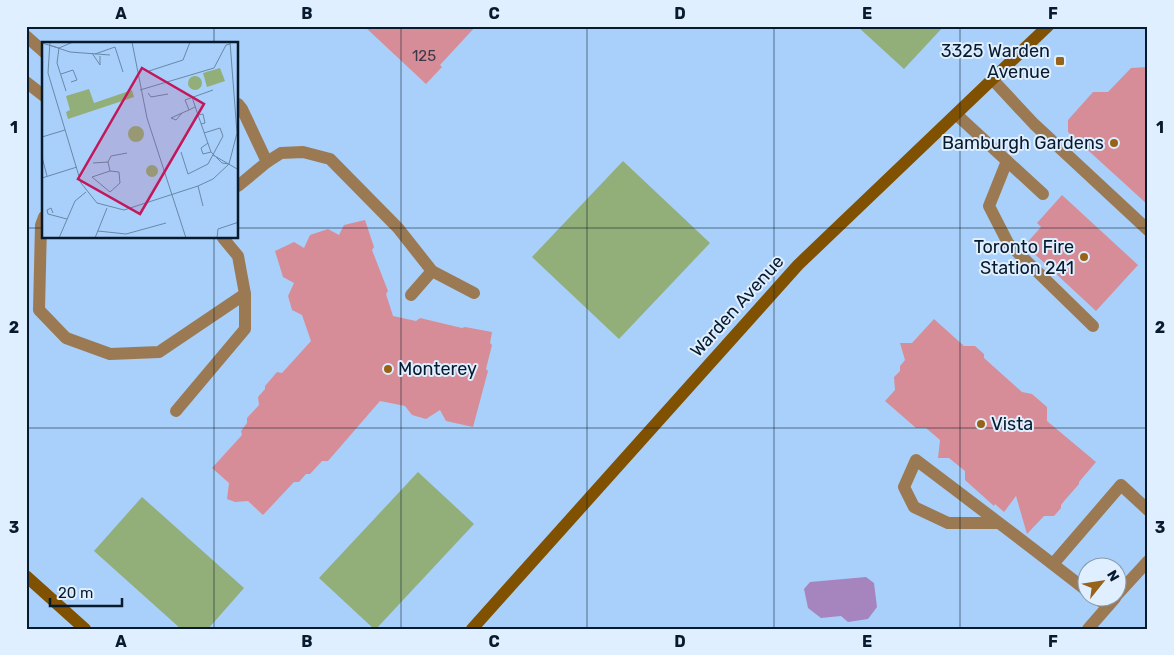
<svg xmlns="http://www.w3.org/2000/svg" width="1174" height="655" font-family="Rubik,sans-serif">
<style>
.green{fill:#92ae79}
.water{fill:#a685be}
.building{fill:#d78d97}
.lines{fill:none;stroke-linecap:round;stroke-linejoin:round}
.lane{stroke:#9b7a53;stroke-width:12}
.secondary{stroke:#805100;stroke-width:12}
.grid{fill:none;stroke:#081b2e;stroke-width:1;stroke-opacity:0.55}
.poi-dot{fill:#966318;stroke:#e0efff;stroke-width:2}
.labels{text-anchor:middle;stroke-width:4;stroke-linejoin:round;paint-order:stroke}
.number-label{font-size:15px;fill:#3c3848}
.poi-label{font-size:18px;fill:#081b2e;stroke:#e0efff;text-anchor:end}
.street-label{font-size:18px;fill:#081b2e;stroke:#e0efff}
.inset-road{fill:none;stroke:#6988a8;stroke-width:1}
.view{fill:#c2185b;fill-opacity:0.15;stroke:#c2185b;stroke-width:2.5}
.inset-edge{fill:none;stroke:#081b2e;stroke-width:2.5}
.neatline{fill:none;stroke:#081b2e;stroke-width:2}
.grid-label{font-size:16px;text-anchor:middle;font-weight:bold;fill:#081b2e}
</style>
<rect width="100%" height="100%" fill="#a9d0fa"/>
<g class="green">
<polygon points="857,26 944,26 904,69"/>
<polygon points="623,161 710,243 619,339 532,257"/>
<polygon points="418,472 474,524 376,629 374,629 319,578"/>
<polygon points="142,497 244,588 208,629 181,629 94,551"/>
</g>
<polygon class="water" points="866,577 874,583 877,607 868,619 848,622 841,616 821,618 808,608 804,589 810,582"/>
<g class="building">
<polygon points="364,26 476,26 440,65 442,67 426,84"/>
<polygon points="1148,67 1148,205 1068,132 1068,120 1093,92 1108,92 1131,68"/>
<polygon points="1062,195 1138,265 1096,311 1025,245 1041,227 1037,223"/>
<polygon points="365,220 374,247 372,250 388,291 386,294 393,316 416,321 420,318 462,328 465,327 492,332 490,343 492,345 486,369 488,371 473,427 446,421 440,410 426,419 412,415 405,406 380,401 328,461 322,461 310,474 306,474 299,482 294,482 263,515 248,501 235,502 227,499 229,483 212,468 242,435 241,431 247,423 247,418 259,405 258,397 265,389 265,386 277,372 282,373 311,341 302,315 292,310 288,296 294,283 283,277 275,251 294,242 304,248 310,235 328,229 339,235 344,225"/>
<polygon points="934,319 964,346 975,346 984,354 984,358 1022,392 1032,394 1047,407 1047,421 1096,462 1079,482 1079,484 1065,500 1061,505 1061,508 1054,516 1044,516 1027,534 1016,496 1004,512 995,504 994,506 965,480 965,471 949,458 938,458 940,440 926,428 916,428 885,401 895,390 894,377 900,371 900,366 905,360 900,343 912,343"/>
</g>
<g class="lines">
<g class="lane">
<polyline points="26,36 44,52"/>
<polyline points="993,80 1034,124 1148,230"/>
<polyline points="26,82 44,96"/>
<polyline points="238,104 242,109 267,162 238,186"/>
<polyline points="957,115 1043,194"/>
<polyline points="1007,161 989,206 1008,243 1093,326"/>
<polyline points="267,162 281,153 303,152 330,159 398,228 432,271"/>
<polyline points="44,217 41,225 39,310 66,338 110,354 159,352 245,294 238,256 223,238"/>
<polyline points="411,295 432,271 474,293"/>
<polyline points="176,411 245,329 245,294"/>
<path d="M 999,523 L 948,523 L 914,507 L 904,487 L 916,460 C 973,503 1030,546 1086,590"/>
<polyline points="1053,564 1121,485 1148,510"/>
<polyline points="1116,596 1148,561"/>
<polyline points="1096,598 1108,606"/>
<polyline points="1088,629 1115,598"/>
</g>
<g class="secondary">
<polyline points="26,576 85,629"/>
<polyline points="472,629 798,265 1048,26"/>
</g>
</g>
<path class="grid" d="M 214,26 L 214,44M 401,26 L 401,629M 587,26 L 587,629M 774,26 L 774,629M 960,26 L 960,629M 26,228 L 44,228M 238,228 L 1148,228M 214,238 L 214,629M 26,428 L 1148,428"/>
<g class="poi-dot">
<rect x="1055" y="56" width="10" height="10" rx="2.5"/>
<circle cx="1114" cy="143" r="5"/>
<circle cx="1084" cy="257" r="5"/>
<circle cx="388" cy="369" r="5"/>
<circle cx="981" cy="424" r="5"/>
</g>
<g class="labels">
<g class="number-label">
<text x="424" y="61">125</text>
</g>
<g class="poi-label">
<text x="1050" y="57">3325 Warden<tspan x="1050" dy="21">Avenue</tspan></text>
<text x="1104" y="149">Bamburgh Gardens</text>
<text x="1074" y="253">Toronto Fire<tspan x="1074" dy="21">Station 241</tspan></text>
<text x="398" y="375" text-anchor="start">Monterey</text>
<text x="991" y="430" text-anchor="start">Vista</text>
</g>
<g class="street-label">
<text transform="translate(737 306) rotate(-48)" y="6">Warden Avenue</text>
</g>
</g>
<g transform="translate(42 42)">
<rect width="196" height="196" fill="#a9d0fa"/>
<path d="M 178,26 L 183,39 L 165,45 L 161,31 ZM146 41a7 7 0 1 1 14 0a7 7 0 1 1-14 0ZM 47,47 L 52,61 L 90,48 L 92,55 L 26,77 L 24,70 L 28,68 L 24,54 ZM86 92a8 8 0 1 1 16 0a8 8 0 1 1-16 0ZM104 129a6 6 0 1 1 12 0a6 6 0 1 1-12 0Z" fill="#92ae79"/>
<path class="inset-road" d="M 8,0 L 6,31 L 39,141 L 55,161 L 82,168 L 156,144 L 171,137 L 187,122 L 195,91 L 188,0M 90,0 L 105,76 L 144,196M 0,1 L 17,6M 7,3 L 28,10 L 68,13M 17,6 L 15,21 L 24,49M 17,6 L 31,0M 50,11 L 58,23 L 58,14M 53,12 L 73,5 L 81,30M 107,29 L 141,18 L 148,0M 19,32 L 31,28 L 35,38 L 29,40M 98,48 L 172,26 L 184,3 L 188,2M 106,51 L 109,55 L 126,52M 150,55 L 156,73 L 161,72 L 163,81 L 159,82M 147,68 L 143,58 L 171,48M 140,71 L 134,78 L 129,76 L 140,71 L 147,68 L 153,65M 156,73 L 169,110 L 180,121 L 187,122M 0,95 L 23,88M 166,101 L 159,106 L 161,112 L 169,110M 139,110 L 146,132 L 166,122 L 181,94 L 178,86 L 162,91M 171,113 L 197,128M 0,115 L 5,134M 66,120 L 69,114 L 85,111M 51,121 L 66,120 L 68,129 L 50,135 L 68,150 L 78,141 L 77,130 L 68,129M 0,136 L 35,125M 156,144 L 161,164M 11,171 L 9,166 L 5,168 L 6,172 L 25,177M 56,189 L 84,192 L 124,181M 17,196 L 33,159 L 44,150M 53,196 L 65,166M 175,196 L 176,187 L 197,180"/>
<path class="view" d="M 100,26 L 162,62 L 98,172 L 36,137 Z"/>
<rect width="196" height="196" class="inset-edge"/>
</g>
<rect width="1174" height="655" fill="none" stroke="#e0efff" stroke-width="55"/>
<g transform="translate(1102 582) rotate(60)"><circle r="24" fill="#e0efff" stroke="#8a9aab"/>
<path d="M0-4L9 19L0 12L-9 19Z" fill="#966318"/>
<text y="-8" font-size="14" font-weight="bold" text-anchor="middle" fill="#081b2e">N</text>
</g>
<path d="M50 598v8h72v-8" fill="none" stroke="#081b2e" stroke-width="2.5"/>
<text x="58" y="598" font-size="15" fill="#081b2e" stroke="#e0efff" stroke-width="4" paint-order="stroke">20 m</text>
<rect x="28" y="28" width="1118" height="600" class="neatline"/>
<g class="grid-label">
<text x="121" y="19">A</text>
<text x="307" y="19">B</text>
<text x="494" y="19">C</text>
<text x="680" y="19">D</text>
<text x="867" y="19">E</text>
<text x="1053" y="19">F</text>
<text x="14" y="133">1</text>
<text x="1160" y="133">1</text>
<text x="14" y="333">2</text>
<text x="1160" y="333">2</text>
<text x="14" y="533">3</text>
<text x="1160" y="533">3</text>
<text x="121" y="647">A</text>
<text x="307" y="647">B</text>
<text x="494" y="647">C</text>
<text x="680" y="647">D</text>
<text x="867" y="647">E</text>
<text x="1053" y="647">F</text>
</g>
</svg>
